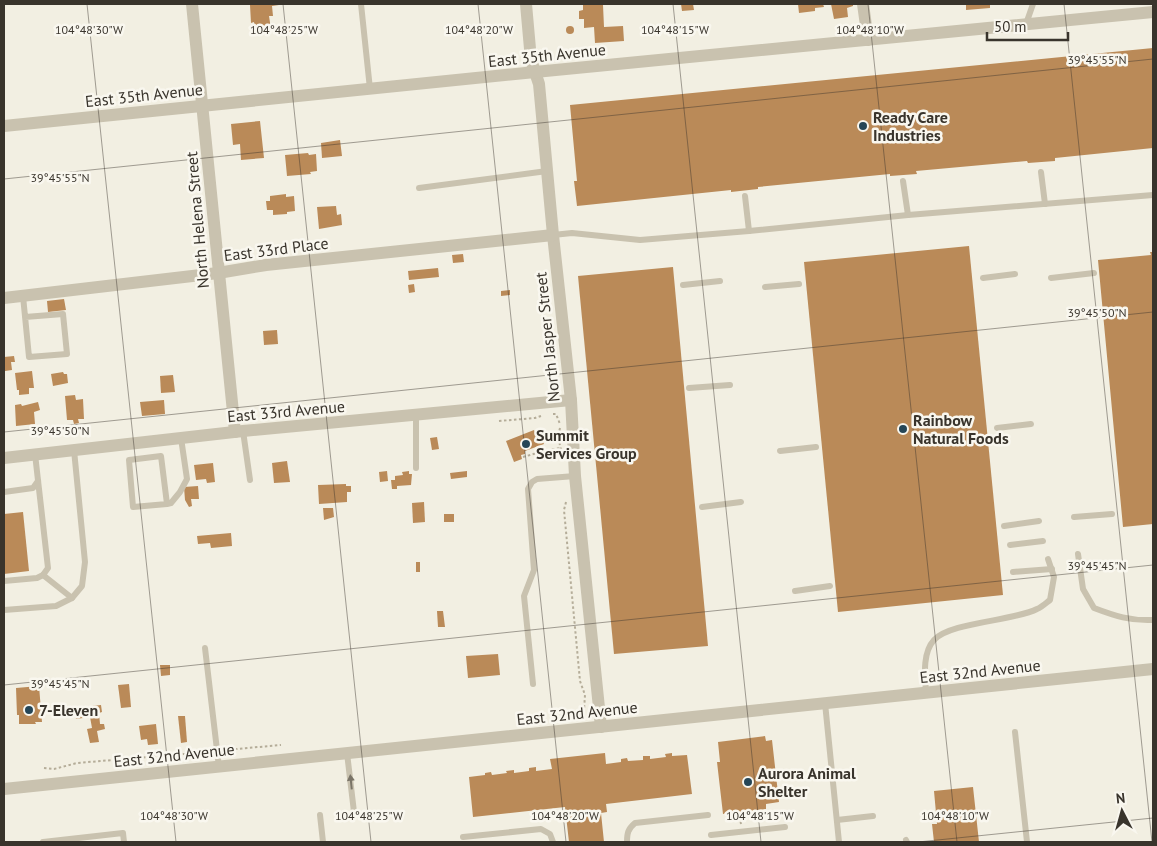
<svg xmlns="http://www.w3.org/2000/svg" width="1157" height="846" font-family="'PT Sans',sans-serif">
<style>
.building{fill:#ba8a58}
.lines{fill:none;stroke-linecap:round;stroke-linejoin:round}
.path{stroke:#b5ad99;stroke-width:2;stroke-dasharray:2.5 2.5;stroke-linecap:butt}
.service{stroke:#c9c2af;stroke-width:6}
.minor{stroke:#c9c2af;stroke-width:12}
.tertiary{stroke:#c9c2af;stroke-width:12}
.oneway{fill:#7a7467}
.ticks{fill:none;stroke:#39342c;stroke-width:1;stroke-opacity:0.45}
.poi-dot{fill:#254657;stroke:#f9f7ef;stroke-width:2}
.labels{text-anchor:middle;stroke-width:5;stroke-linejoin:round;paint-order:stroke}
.street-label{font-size:16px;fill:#39342c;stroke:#f9f7ef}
.poi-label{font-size:16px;font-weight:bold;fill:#39342c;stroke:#f9f7ef;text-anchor:start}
.ticks-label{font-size:12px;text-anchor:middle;fill:#39342c;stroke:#f9f7ef;stroke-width:5;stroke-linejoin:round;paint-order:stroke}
</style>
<rect width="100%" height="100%" fill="#f2efe2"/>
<g class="building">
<polygon points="261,4 279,4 279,5 272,6 273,16 269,16 271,29 255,31 254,22 251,23 250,5"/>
<polygon points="681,4 693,4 694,10 682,11"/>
<polygon points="798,4 823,4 824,7 815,8 815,11 799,13"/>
<polygon points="831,4 853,4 853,6 847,8 848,17 834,19"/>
<polygon points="966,4 990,4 990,8 966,10"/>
<polygon points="583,5 603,5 604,27 623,26 624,41 595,43 594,27 584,28 584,19 579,19 579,11 583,10"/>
<polygon points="290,24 291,32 284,33 283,25"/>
<circle cx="570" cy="30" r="4"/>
<polygon points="1153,48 1153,148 1055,158 1055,161 1028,163 1027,161 916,171 917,174 890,176 890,174 758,187 758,189 731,192 731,190 577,206 574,181 577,181 570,105"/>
<polygon points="260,121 264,158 241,160 240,144 233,145 231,124"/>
<polygon points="340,140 342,156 322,158 321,143"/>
<polygon points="308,153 309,155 316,154 317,171 310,172 311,174 287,176 285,155"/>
<polygon points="286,194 286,197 294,196 295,211 287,212 287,214 273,215 273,210 267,210 266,201 270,201 270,196"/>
<polygon points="336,206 337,215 341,214 342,225 319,229 317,207"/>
<polygon points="969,246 1003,595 838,612 804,262"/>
<polygon points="1150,252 1153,252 1153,524 1123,527 1098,260 1151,255"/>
<polygon points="463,254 464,262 453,263 452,255"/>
<polygon points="673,267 708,646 614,654 578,276"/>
<polygon points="438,268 439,277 409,280 408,271"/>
<polygon points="414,284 415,292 409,293 408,285"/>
<polygon points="510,290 510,295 501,296 501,291"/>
<polygon points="64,299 66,310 48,312 47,301"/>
<polygon points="277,330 278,344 264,345 263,331"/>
<polygon points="14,356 15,362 11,362 12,370 5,371 4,357"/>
<polygon points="32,371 34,388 29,388 29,394 19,395 19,390 17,390 15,373"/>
<polygon points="63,372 64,374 67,374 68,383 53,386 51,374"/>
<polygon points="173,375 175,392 161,393 160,376"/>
<polygon points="75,395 76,400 83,399 84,419 78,419 79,423 74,424 73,420 67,420 65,396"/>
<polygon points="164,400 165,414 142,416 140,402"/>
<polygon points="38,402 40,410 34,412 35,424 16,426 15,405 21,404 22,406"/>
<polygon points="534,430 535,432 538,430 544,444 525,451 525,454 521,455 522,459 514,462 506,441"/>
<polygon points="437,437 439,449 432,450 430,438"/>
<polygon points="287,461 290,482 274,483 272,463"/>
<polygon points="213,463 215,482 207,483 206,479 196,480 194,465"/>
<polygon points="387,471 388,481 380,482 379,472"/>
<polygon points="409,471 409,474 412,474 411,485 397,486 397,489 392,489 391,480 395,480 395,476 403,475 402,472"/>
<polygon points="467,471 467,477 451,479 450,473"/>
<polygon points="346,484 346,486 351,486 351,492 347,492 347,502 319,504 318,485"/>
<polygon points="198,486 199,499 191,499 192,506 189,507 185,500 184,487"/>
<polygon points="424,502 425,522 413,523 412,503"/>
<polygon points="323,508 333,508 334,517 324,520"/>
<polygon points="23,512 29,571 4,574 4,514"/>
<rect x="444" y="514" width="10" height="8"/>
<polygon points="231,533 232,546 211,548 210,543 198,544 197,536"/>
<rect x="416" y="562" width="4" height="10"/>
<polygon points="437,611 443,611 445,627 438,627"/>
<polygon points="498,654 500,675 468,678 466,656"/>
<polygon points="160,665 170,665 170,675 161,676"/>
<polygon points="129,684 131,707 121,708 118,685"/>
<polygon points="39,686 42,722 35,722 36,724 19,724 19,715 17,715 16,688"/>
<polygon points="101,705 102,712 99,713 100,724 104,724 105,729 97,731 99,742 90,743 87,729 92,728 90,717 76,719 74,708"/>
<polygon points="178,716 185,716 187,742 181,743"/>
<polygon points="156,724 158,744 148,745 147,739 141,740 139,726"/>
<polygon points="765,736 766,741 772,740 779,802 766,804 766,809 723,814 717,762 720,762 718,742"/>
<polygon points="605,753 606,764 621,762 621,759 627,758 628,761 643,760 643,756 650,756 650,759 666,757 665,754 672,753 672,756 687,755 692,794 606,804 607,812 601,813 604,842 569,842 565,807 473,817 469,777 485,775 485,773 491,772 492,775 507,773 506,771 514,770 514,773 529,771 529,768 536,767 536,771 552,769 550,759"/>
<polygon points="973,787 979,842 934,842 932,824 937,824 934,791"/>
</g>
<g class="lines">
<g class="path">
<polyline points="553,414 556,414 560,424"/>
<polyline points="499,421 535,418 541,416"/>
<polyline points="560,428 558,436 561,450"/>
<polyline points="523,457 544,451 560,448"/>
<polyline points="566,502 564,510 580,681 585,695 584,710"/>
<polyline points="225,750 281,745"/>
<polyline points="44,768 54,769 77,763 208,752"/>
<polyline points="739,812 741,824"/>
</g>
<g class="service">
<polyline points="361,4 370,89"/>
<polyline points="1026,24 1033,4"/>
<polyline points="1041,172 1045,204"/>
<polyline points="903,181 908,215"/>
<polyline points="419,188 547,171"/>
<polyline points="745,196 749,231"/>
<polyline points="553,235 572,233 640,240 749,231 908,215 1153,195"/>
<polyline points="983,278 1015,274"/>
<polyline points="1051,278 1094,273"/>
<polyline points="683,285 720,281"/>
<polyline points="765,287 799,284"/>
<polyline points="23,296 29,357 67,354 63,314 25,317"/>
<polyline points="689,388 730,385"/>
<polyline points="997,428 1031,424"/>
<polyline points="243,431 250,480"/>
<polyline points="780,451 816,447"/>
<polyline points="416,468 416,415"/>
<polyline points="4,492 33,488 38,481"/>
<polyline points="167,504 161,456 129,460 133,507 167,504 171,503 180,492 187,479 181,438"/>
<polyline points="702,507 741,502"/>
<polyline points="1074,517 1112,514"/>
<polyline points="1004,526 1039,521"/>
<polyline points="1010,545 1043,541"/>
<path d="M 1078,554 L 1083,589 L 1094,608 C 1115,616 1130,621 1153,620"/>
<polyline points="1013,572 1052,569"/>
<polyline points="43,575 72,598"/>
<polyline points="4,581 37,578 43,575 48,568 35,454"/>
<polyline points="795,591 830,586"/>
<polyline points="4,610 56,606 72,598 82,586 85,562 74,450"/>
<polyline points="205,648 219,767"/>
<polyline points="533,684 524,596 534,570 528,489 532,482 537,479 575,476"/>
<path d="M 926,693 C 925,677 922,653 934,640 C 950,622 1014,621 1037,609 C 1042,607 1046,603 1050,600 L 1054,577 L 1048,559"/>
<polyline points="825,703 839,842"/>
<polyline points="1015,732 1027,842"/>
<polyline points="347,753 354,812"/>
<polyline points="320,815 323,842"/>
<polyline points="837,820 873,816"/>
<polyline points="711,835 785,827"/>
<polyline points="463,837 541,829 550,834 553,842"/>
<polyline points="906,840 907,842"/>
<polyline points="43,842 123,833 124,842"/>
<path d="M 627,842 C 627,833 628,829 635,823 L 708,815"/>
</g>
<g class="minor">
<polyline points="192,4 235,432"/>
<polyline points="526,4 531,60 539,84 553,235 571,400 575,476 601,727"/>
<polyline points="863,4 868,40"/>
<polyline points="4,126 535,72 1153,12"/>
<polyline points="4,298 218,273 266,265 553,235"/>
<polyline points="4,458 243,431 571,400"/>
</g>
<polyline class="tertiary" points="4,789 1153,669"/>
</g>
<defs><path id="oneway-solid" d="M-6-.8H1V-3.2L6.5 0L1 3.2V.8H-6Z" transform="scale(1.25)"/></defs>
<use class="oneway" href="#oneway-solid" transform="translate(351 782) rotate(-96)"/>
<path class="ticks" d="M 87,4 L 176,842M 283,4 L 371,842M 478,4 L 566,842M 673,4 L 761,842M 868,4 L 957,842M 1064,4 L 1152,842M 4,179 L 1153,59M 4,432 L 1153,312M 4,685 L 1153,565M 918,842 L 1153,818"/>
<g class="poi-dot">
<circle cx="863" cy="126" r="5"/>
<circle cx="903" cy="429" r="5"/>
<circle cx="526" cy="444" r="5"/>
<circle cx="29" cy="710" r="5"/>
<circle cx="748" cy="782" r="5"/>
</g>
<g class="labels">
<g class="street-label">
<text transform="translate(547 55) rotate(-6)" y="6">East 35th Avenue</text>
<text transform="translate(144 95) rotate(-6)" y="6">East 35th Avenue</text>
<text transform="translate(197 220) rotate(-95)" y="6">North Helena Street</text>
<text transform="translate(276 249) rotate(-7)" y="6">East 33rd Place</text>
<text transform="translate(547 337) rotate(-96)" y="6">North Jasper Street</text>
<text transform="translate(286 411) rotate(-5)" y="6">East 33rd Avenue</text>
<text transform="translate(980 671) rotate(-6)" y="6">East 32nd Avenue</text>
<text transform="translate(577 713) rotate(-6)" y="6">East 32nd Avenue</text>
<text transform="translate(174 755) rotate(-6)" y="6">East 32nd Avenue</text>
</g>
<g class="poi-label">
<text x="873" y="123">Ready Care<tspan x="873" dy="18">Industries</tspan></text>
<text x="913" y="426">Rainbow<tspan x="913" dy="18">Natural Foods</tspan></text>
<text x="536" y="441">Summit<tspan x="536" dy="18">Services Group</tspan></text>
<text x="39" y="716">7-Eleven</text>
<text x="758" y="779">Aurora Animal<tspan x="758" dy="18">Shelter</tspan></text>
</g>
</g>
<g class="ticks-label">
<text x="89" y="34">104°48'30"W</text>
<text x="284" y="34">104°48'25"W</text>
<text x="479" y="34">104°48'20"W</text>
<text x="675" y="34">104°48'15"W</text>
<text x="870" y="34">104°48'10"W</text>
<text x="1097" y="64">39°45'55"N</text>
<text x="60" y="182">39°45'55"N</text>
<text x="1097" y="317">39°45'50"N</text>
<text x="60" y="435">39°45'50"N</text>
<text x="1097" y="570">39°45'45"N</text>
<text x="60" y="688">39°45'45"N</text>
<text x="174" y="820">104°48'30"W</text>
<text x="369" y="820">104°48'25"W</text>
<text x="565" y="820">104°48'20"W</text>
<text x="760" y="820">104°48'15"W</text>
<text x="955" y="820">104°48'10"W</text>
</g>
<rect width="1157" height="846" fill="none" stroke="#39342c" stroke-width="10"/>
<g transform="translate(1122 811) rotate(354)" stroke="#f9f7ef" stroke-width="4" paint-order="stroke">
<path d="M0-4L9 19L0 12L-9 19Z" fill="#39342c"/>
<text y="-8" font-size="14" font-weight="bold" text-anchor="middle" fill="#39342c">N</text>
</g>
<path d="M987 32v8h81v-8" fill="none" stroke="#39342c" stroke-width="2.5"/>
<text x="994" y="32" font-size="15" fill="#39342c" stroke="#f9f7ef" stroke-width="4" paint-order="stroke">50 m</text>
</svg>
